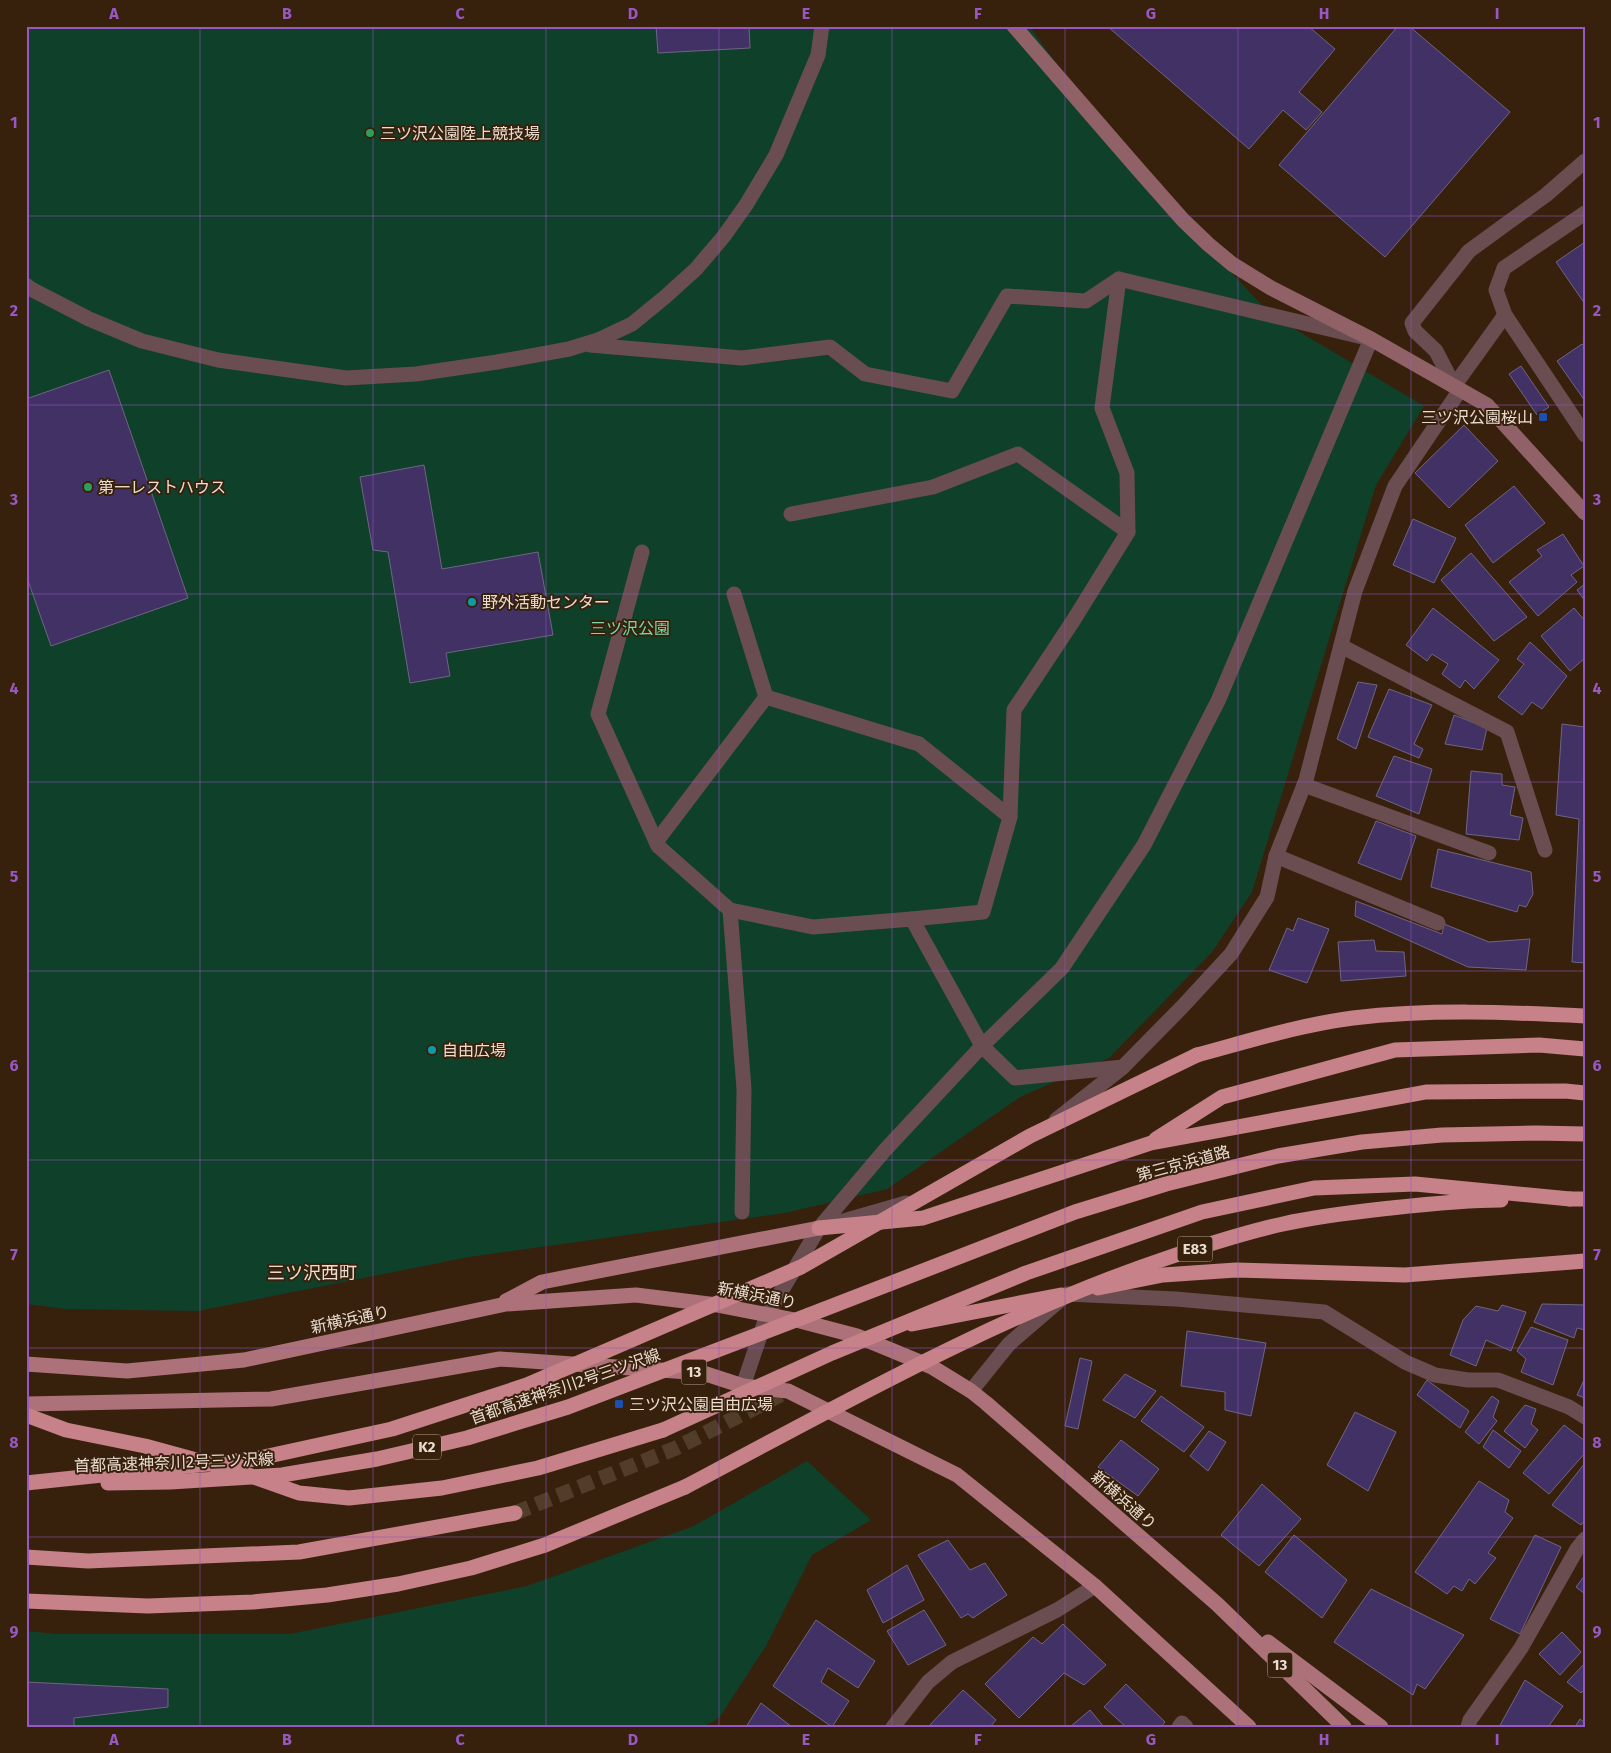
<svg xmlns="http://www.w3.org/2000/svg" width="1611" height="1753" font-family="'Fira Sans','Noto Sans JP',sans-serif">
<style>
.green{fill:#0f402a}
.building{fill:#423164;stroke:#6e6583}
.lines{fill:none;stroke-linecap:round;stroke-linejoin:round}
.highway-tunnel{stroke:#523d2a;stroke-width:15;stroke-dasharray:15 8;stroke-linecap:butt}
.lane{stroke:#6a4d50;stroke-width:15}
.street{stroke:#6a4d50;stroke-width:15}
.secondary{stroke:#906267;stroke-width:15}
.primary{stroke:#ad7279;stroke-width:15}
.highway{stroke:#c78189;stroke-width:15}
.highway-bridge{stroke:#c78189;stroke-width:15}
.grid{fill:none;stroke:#9758c3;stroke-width:1;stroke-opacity:0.55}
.leisure-dot{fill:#2e9e5b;stroke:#37210d;stroke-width:2}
.transit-dot{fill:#1a4fb4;stroke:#37210d;stroke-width:2}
.culture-dot{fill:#0f9aa8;stroke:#37210d;stroke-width:2}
.labels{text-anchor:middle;stroke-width:4;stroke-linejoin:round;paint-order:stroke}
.shield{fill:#37210d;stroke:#b5a496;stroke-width:1}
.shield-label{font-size:15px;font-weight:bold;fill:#ebdcd0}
.poi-label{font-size:16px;fill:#ebdcd0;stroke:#37210d;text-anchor:start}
.park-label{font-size:16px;fill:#76d8a6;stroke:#37210d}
.street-label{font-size:16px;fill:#ebdcd0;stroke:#37210d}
.neighbourhood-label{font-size:18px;fill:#ebdcd0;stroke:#37210d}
.neatline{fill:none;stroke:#9758c3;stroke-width:2}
.grid-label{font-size:16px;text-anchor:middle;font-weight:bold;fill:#9758c3}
</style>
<rect width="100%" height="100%" fill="#37210d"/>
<g class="green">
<polygon points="26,26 1030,27 1124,158 1271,315 1424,406 1376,485 1252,892 1212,952 1109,1058 1020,1097 887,1189 785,1213 469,1257 198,1311 65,1309 26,1304"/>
<polygon points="807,1461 871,1520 812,1555 766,1646 719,1718 703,1727 26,1727 26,1631 56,1634 290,1634 527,1586 694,1526"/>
</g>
<g class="building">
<polygon points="656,26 749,26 750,48 658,53"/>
<polygon points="1107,26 1308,26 1335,49 1299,92 1322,112 1306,130 1283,110 1249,149"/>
<polygon points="1398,26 1409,26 1510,112 1385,257 1279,165"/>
<polygon points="1585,242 1585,304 1556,262"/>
<polygon points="1582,344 1585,347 1585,401 1557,361"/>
<polygon points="1521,366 1549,407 1537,415 1509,374"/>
<polygon points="109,370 188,598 51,646 26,575 26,399"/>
<polygon points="1464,425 1498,461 1449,508 1415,473"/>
<polygon points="424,465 442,569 538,552 553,635 446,653 450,676 410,683 388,552 373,550 360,477"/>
<polygon points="1514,486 1545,523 1493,563 1465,525"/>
<polygon points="1413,519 1456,538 1434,583 1393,565"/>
<polygon points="1563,534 1584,566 1571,575 1577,582 1538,616 1509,582 1542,556 1537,550"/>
<polygon points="1471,553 1527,617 1494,641 1441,580"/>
<polygon points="1585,584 1585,601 1577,590"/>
<polygon points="1433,608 1499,660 1474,689 1465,680 1460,688 1442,674 1448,664 1432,654 1427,661 1406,645"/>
<polygon points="1574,608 1585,621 1585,658 1570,671 1541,636"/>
<polygon points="1530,642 1567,676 1542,709 1532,702 1522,715 1498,697 1524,664 1517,659"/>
<polygon points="1358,682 1377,685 1356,749 1337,739"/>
<polygon points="1389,689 1432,705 1414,744 1423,749 1419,758 1368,737"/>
<polygon points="1454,715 1487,728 1482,750 1445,744"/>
<polygon points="1562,724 1585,727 1585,963 1572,962 1579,819 1556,815"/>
<polygon points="1394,756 1432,769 1419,814 1376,796"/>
<polygon points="1471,771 1502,774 1502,785 1515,787 1510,815 1523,818 1519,840 1466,834"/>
<polygon points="1376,821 1416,836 1401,880 1358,863"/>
<polygon points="1438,849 1531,872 1533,894 1526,907 1519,905 1517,912 1431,887"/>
<polygon points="1356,901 1442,934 1444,924 1489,942 1530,939 1526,970 1468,967 1355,916"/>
<polygon points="1298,918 1329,929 1307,983 1269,970 1287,928 1293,931"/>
<polygon points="1374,940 1376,951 1404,952 1406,976 1341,981 1338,942"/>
<polygon points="1542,1304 1585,1305 1585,1330 1577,1328 1574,1338 1534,1322"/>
<polygon points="1502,1305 1526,1312 1511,1351 1486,1340 1476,1366 1450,1355 1463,1320 1476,1306 1498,1311"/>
<polygon points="1531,1327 1568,1340 1553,1385 1521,1372 1526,1359 1517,1351"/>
<polygon points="1187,1331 1266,1343 1251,1416 1225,1410 1225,1392 1181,1386"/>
<polygon points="1080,1358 1092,1361 1078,1429 1065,1426"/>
<polygon points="1125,1374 1156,1391 1135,1418 1103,1400"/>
<polygon points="1585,1378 1585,1398 1577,1395"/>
<polygon points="1427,1380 1469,1411 1460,1428 1417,1395"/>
<polygon points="1161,1396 1204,1427 1184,1452 1141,1421"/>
<polygon points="1492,1396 1499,1401 1493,1417 1497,1421 1479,1444 1465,1432"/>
<polygon points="1525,1405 1536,1409 1531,1424 1538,1430 1525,1448 1504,1431"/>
<polygon points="1355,1412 1396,1432 1368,1491 1327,1465"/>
<polygon points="1564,1425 1585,1441 1585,1453 1549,1494 1523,1473"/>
<polygon points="1493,1430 1521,1451 1509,1468 1483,1447"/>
<polygon points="1209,1431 1226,1442 1208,1471 1190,1456"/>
<polygon points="1121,1440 1159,1469 1138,1496 1098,1467"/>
<polygon points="1585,1463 1585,1520 1581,1525 1552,1505"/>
<polygon points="1479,1481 1509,1500 1505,1512 1513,1518 1488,1553 1496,1558 1475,1584 1469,1579 1462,1591 1454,1586 1447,1594 1415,1572"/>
<polygon points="1262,1484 1301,1519 1259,1566 1221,1535"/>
<polygon points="1294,1535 1347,1580 1322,1618 1265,1572"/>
<polygon points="1535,1535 1561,1547 1520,1634 1490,1619"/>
<polygon points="948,1540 970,1570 985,1563 1007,1595 973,1618 968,1614 961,1618 918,1555"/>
<polygon points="907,1565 924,1600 883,1623 867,1590"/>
<polygon points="1585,1575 1585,1594 1576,1587"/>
<polygon points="1371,1589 1464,1635 1425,1689 1417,1684 1413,1695 1334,1642"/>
<polygon points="924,1610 946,1645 908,1665 887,1631"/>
<polygon points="816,1620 875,1661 858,1688 828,1668 821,1682 849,1701 832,1727 773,1686"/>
<polygon points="1063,1624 1106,1665 1084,1685 1064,1673 1019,1718 985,1684 1033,1637 1042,1644"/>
<polygon points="1562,1632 1581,1652 1560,1675 1539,1654"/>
<polygon points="1585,1663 1585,1689 1581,1693 1567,1682"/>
<polygon points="1525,1680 1563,1706 1548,1727 1499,1727"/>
<polygon points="26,1682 168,1689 168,1707 74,1718 74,1727 26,1727"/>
<polygon points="1126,1684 1165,1722 1161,1727 1126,1727 1104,1707"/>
<polygon points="963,1690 996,1720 990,1727 928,1727"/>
<polygon points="761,1703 792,1727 746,1727"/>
<polygon points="1090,1710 1104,1727 1070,1727"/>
<polygon points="1580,1719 1585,1723 1585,1727 1575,1727"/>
</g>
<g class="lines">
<polyline class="highway-tunnel" points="515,1513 676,1448 788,1391"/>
<g class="lane">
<polyline points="1585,213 1504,268 1496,290 1505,315 1585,435"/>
<polyline points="1505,315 1454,386 1436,351 1415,331 1412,323 1469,251 1546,195 1585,161"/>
<polyline points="1304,785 1489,853"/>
<polyline points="1276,856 1438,923"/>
<polyline points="1179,1727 1182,1723 1186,1727"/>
</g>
<g class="street">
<polyline points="26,285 31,289 89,319 142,341 218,360 346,378 416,374 497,362 569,349 598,340 632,324 665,297 696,269 724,236 746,205 776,155 818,55 822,26"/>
<polyline points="590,345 742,358 830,347 865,374 952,391 1007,296 1086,301 1119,279"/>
<polyline points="791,514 933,487 1018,454 1128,532"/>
<polyline points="642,552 598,714 658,846 730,910 813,927 912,919"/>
<polyline points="734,594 766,697 919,744 1010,817"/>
<polyline points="1341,646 1507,732 1545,850"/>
<polyline points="656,842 766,697"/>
<polyline points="730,910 744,1089 742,1212"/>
<polyline points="1056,1120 1123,1067 1183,1006 1231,954 1267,897 1276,856 1306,780 1355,591 1395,486 1460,390"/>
<polyline points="840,1222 906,1203"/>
<polyline points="743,1386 767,1315 819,1228 885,1150 982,1046 1062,968 1144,845 1218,701 1371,339 1119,279 1102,408 1127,473 1128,532 1073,621 1014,710 1010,817 983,912 912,919 982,1046 1015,1078 1123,1067"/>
<polyline points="971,1391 1009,1344 1067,1294 1176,1299 1324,1312 1405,1362 1435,1375 1468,1380 1498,1380 1569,1407 1585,1417"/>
<polyline points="893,1727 928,1682 952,1662 1057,1610 1095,1586"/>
<polyline points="1468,1727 1470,1720 1521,1648 1577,1549 1585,1539"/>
</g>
<polyline class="secondary" points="1014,26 1137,168 1183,220 1208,244 1232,264 1271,288 1371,339 1487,405 1585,513"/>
<g class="primary">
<polyline points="506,1301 542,1282 819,1228"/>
<polyline points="26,1364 127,1371 244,1360 506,1304 636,1295 717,1305 800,1321 857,1336 932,1367 971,1391 986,1403 1217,1604 1344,1727"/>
<polyline points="26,1404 271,1399 500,1359 703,1373 743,1386 788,1391 957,1475 1095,1586 1249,1727"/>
<polyline points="1268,1642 1381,1727"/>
</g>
<g class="highway">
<path d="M 1197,1055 C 1249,1041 1299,1025 1353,1018 C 1430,1009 1507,1012 1585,1016"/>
<polyline points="1156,1139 1222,1097 1395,1050 1539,1045 1585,1049"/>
<polyline points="1570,1199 1585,1199"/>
<polyline points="819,1228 923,1218 1151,1143 1426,1092 1565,1091 1585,1093"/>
<polyline points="1098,1288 1163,1275 1236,1270 1405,1275 1585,1261"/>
<polyline points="809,1315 1075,1212 1166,1184 1278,1156 1362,1142 1442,1135 1536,1133 1585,1134"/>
<polyline points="912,1324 1061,1295"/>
<polyline points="26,1415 66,1430 145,1446 240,1472 299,1493 349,1498 442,1488 538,1468 663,1430"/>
<polyline points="26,1557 88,1561 299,1552 515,1513"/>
<polyline points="26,1601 148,1606 253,1602 327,1595 398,1584 471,1568 545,1545 685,1487"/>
</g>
<g class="highway-bridge">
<polyline points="663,1430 832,1353 1026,1273 1202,1212 1314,1188 1415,1184 1570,1199"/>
<polyline points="26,1483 255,1459 392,1429 527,1385 801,1267 1030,1136 1197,1055"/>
<polyline points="108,1483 170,1482 282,1475 377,1459 467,1438 568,1407 809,1315"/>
<path d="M 685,1487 C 844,1403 1002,1313 1173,1256 C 1209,1244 1246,1232 1283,1224 C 1318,1216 1355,1212 1391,1208 C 1428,1204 1465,1200 1501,1200"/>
</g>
</g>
<path class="grid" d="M 200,26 L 200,1727M 373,26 L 373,1727M 546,26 L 546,1727M 719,26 L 719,1727M 892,26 L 892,1727M 1065,26 L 1065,1727M 1238,26 L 1238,1727M 1411,26 L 1411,1727M 26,216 L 1585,216M 26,405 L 1585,405M 26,594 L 1585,594M 26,782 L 1585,782M 26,971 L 1585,971M 26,1160 L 1585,1160M 26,1348 L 1585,1348M 26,1537 L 1585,1537"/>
<g class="leisure-dot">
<circle cx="370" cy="133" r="5"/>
<circle cx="88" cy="487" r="5"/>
</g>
<g class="transit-dot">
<rect x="1538" y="412" width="10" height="10" rx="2.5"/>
<rect x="614" y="1399" width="10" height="10" rx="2.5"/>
</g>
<g class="culture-dot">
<circle cx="472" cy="602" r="5"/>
<circle cx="432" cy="1050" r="5"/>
</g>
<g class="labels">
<g class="shield">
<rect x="1177.5" y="1236.5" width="35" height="25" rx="4"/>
<rect x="681.5" y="1359.5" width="25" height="25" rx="4"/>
<rect x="413" y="1434.5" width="28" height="25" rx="4"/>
<rect x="1267.5" y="1652.5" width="25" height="25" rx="4"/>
</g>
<g class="shield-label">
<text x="1195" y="1254">E83</text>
<text x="694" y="1377">13</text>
<text x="427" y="1452">K2</text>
<text x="1280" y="1670">13</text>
</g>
<g class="poi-label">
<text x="380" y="139">三ツ沢公園陸上競技場</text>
<text x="1533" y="423" text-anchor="end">三ツ沢公園桜山</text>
<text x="98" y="493">第一レストハウス</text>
<text x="482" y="608">野外活動センター</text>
<text x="442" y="1056">自由広場</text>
<text x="629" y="1410">三ツ沢公園自由広場</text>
</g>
<g class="park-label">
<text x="630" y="634">三ツ沢公園</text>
</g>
<g class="street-label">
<text transform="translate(1183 1163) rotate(-15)" y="6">第三京浜道路</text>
<text transform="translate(757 1295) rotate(11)" y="6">新横浜通り</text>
<text transform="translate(350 1319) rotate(-12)" y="6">新横浜通り</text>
<text transform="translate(565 1386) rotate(-19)" y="6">首都高速神奈川2号三ツ沢線</text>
<text transform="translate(174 1462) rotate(-2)" y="6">首都高速神奈川2号三ツ沢線</text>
<text transform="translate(1124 1500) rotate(41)" y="6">新横浜通り</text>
</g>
<g class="neighbourhood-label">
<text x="312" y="1279">三ツ沢西町</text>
</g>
</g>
<rect width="1611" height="1753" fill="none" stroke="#37210d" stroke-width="55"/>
<rect x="28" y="28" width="1556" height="1698" class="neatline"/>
<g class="grid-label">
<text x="114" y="19">A</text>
<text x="287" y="19">B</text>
<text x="460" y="19">C</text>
<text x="633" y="19">D</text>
<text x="806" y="19">E</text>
<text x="978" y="19">F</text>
<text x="1151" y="19">G</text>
<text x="1324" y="19">H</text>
<text x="1497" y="19">I</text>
<text x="14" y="128">1</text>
<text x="1597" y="128">1</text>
<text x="14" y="316">2</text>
<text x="1597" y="316">2</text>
<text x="14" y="505">3</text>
<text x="1597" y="505">3</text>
<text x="14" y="694">4</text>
<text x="1597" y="694">4</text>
<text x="14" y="882">5</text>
<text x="1597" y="882">5</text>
<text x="14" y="1071">6</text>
<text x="1597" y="1071">6</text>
<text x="14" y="1260">7</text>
<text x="1597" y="1260">7</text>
<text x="14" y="1448">8</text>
<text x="1597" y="1448">8</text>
<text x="14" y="1637">9</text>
<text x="1597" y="1637">9</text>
<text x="114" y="1745">A</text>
<text x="287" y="1745">B</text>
<text x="460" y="1745">C</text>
<text x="633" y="1745">D</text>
<text x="806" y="1745">E</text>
<text x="978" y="1745">F</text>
<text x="1151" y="1745">G</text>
<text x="1324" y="1745">H</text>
<text x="1497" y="1745">I</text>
</g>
</svg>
